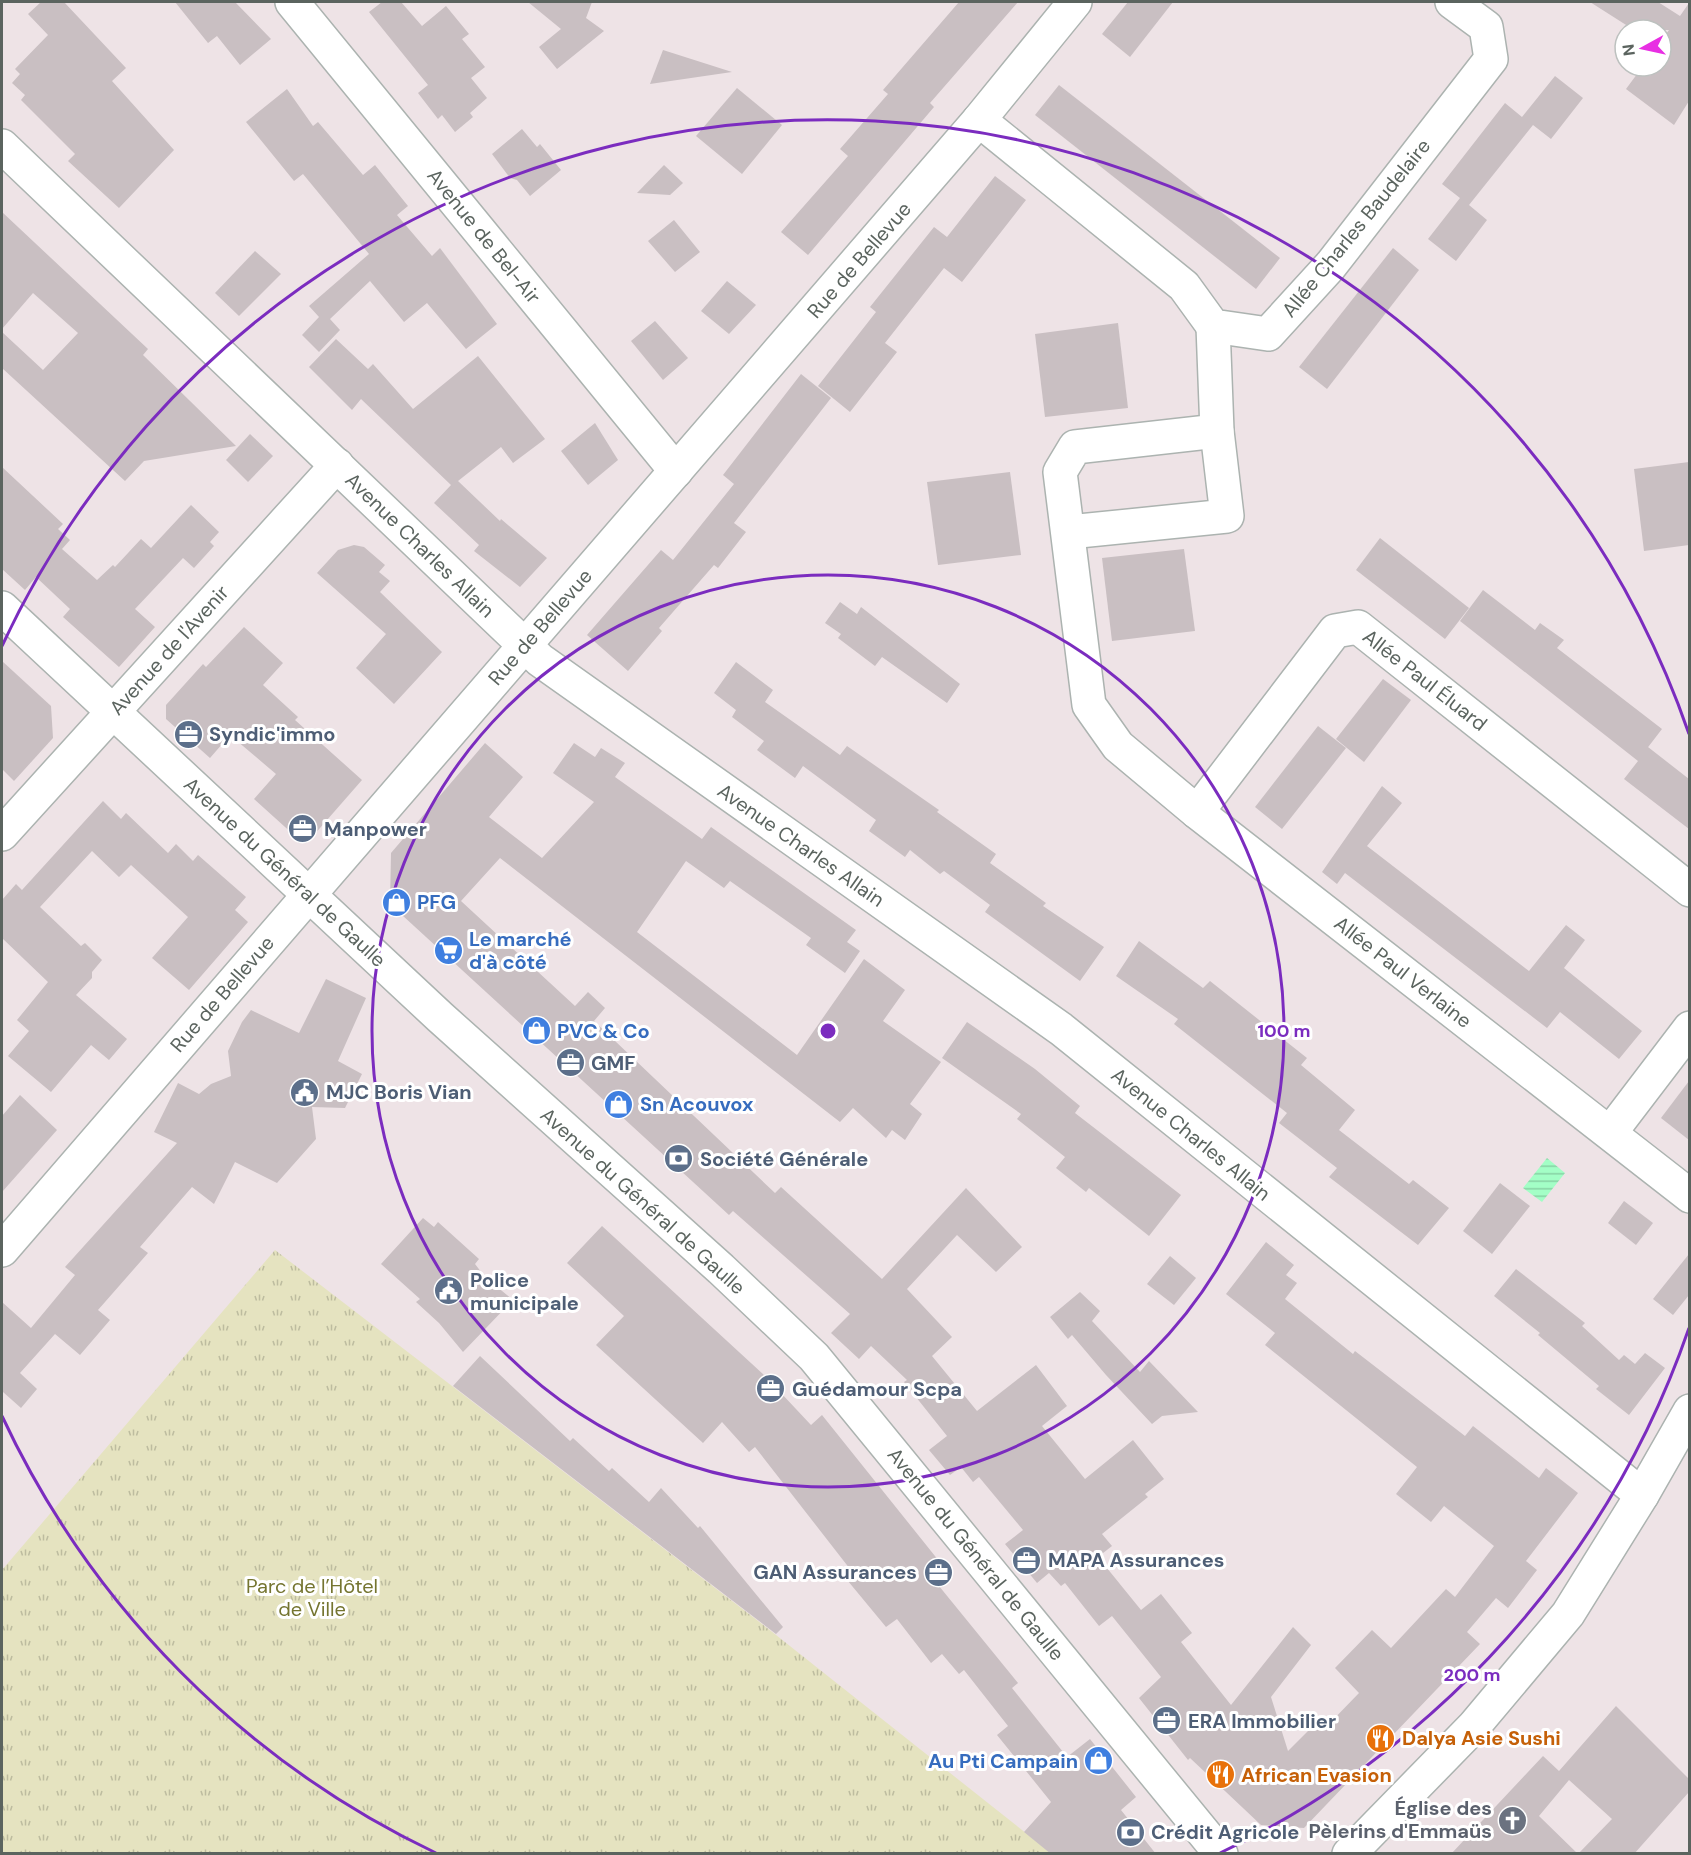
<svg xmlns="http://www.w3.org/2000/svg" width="1691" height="1855" font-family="'DM Sans',sans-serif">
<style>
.park{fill:url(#park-tufts)}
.water{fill:url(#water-rules)}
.building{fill:#c9bfc2}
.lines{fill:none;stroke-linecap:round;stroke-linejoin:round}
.minor-casing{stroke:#acb3b0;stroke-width:36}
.minor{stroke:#fff;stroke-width:33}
.ring{fill:none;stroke:#7b2cbf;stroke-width:3}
.labels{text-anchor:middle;stroke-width:6;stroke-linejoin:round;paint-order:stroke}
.street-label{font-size:20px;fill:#5b645f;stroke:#fff}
.service-label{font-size:20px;font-weight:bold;fill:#4e5e75;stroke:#fff;text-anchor:start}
.shop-label{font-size:20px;font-weight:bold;fill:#366cbe;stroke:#fff;text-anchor:start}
.park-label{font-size:20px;fill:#757530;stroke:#fff}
.food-label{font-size:20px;font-weight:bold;fill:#c56008;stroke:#fff;text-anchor:start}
.worship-label{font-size:20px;font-weight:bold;fill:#5b616d;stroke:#fff;text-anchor:end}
.centre{fill:#7b2cbf;stroke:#fff;stroke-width:3}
.ring-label{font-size:18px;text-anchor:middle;font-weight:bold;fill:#7b2cbf;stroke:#fff;stroke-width:6;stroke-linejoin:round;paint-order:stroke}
</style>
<defs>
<pattern id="park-tufts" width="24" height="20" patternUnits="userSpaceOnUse" patternTransform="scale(1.5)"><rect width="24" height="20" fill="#e5e3c0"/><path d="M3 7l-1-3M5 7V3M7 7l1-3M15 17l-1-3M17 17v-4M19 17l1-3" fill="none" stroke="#bdbc9f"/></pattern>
<pattern id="water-rules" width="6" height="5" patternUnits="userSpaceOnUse" patternTransform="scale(1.5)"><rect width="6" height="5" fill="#a3fec6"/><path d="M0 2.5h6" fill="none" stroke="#88d1a4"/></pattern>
</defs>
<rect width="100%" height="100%" fill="#eee3e6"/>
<polygon class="park" points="275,1250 771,1631 1051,1853 2,1854 2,1570"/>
<polygon class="water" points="1547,1158 1565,1173 1542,1202 1523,1188"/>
<g class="building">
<polygon points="41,2 64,2 126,68 112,81 174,150 119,208 68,161 75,154 21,100 25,95 12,83 20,74 15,69 48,35 28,14"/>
<polygon points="175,2 235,2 271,39 240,65 217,36 208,43"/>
<polygon points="382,2 401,2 422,26 446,6 469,34 462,39 485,67 471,78 487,98 470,113 473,117 455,132 442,115 438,119 418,93 428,85 369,12"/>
<polygon points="528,2 592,2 586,18 604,31 557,69 539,47 561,29"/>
<polygon points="959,2 1018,2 930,103 934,107 808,255 781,232 848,156 840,149 888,94 883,90"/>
<polygon points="1128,2 1173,2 1130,57 1102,34"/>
<polygon points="1590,2 1658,2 1680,16 1689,3 1689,101 1674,125 1626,89 1643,66 1661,66 1661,41 1669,30 1634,30"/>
<polygon points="663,50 732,72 650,84"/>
<polygon points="1555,76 1583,98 1551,139 1533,125 1469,205 1487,220 1456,261 1428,239 1460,198 1442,184 1505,103 1522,117"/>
<polygon points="1059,85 1280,258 1256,289 1035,115"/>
<polygon points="737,88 782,125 742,174 696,136"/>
<polygon points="287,89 313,126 318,122 363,175 375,165 408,206 397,215 432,256 440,248 497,324 466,349 427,303 404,322 370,281 330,319 340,330 319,352 302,335 319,317 309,306 369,254 303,174 294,181 246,122"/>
<polygon points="522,129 537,147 540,144 561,170 530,196 517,180 510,178 492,154"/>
<polygon points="664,165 683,183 670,195 637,193"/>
<polygon points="995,176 1026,200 962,282 944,268 885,343 897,352 850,412 818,386 876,312 870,307 934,227 947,237"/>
<polygon points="2,212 148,349 143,355 236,446 144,461 125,481 2,368 2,332 43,370 78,333 33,293 2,329"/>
<polygon points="674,220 700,252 675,272 648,241"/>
<polygon points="1393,248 1419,270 1327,389 1299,367"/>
<polygon points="255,251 281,274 239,316 215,293"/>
<polygon points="727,281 756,305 729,334 701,311"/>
<polygon points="655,321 688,358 663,380 631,341"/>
<polygon points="1118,323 1128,408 1045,417 1035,334"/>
<polygon points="336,339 368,369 373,364 413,409 478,356 545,439 513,463 501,447 458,481 500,521 501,519 547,558 520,587 474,551 479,545 434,503 451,485 361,399 352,410 309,367"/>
<polygon points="801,374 831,398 734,523 746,532 718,568 714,565 659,628 662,631 628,671 587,635 661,550 673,560 734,484 723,475"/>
<polygon points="595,423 618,460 588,485 561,451"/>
<polygon points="250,434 273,456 248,482 226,460"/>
<polygon points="1689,462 1689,545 1644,551 1634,469"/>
<polygon points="2,467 63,524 58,529 70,540 62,549 97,580 113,565 115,567 141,539 151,548 191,505 219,532 210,542 214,546 194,568 183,558 135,609 155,627 119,667 63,617 70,609 36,577 25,590 2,569"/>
<polygon points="1010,472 1021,555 938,565 927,482"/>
<polygon points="1380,538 1469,608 1445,639 1356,570"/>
<polygon points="354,545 364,547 385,565 379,572 390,581 380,592 442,652 394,704 356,668 386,634 317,573 338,550"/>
<polygon points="1184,549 1195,631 1112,641 1102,558"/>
<polygon points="1483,590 1535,630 1540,623 1564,640 1557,648 1662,729 1642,755 1648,747 1689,779 1689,829 1624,779 1638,761 1460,621"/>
<polygon points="840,602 857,614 861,607 960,684 947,703 882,657 875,666 838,638 841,634 825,623"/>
<polygon points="244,627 283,663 263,685 298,717 295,720 362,780 313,836 295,836 254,799 276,774 230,735 210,758 166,719 166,705 203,664 206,667"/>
<polygon points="2,661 51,706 53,738 14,781 2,769"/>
<polygon points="736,662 773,690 765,702 840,755 847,746 939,810 937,812 996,854 990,863 1046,903 1043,906 1104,947 1080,981 985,912 990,905 944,871 940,874 910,850 905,857 869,831 876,820 803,766 795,778 757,750 764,741 732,717 736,710 714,693"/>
<polygon points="1383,679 1411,700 1364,762 1336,739"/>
<polygon points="1318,726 1346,748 1282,829 1255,807"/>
<polygon points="485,743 523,777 489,817 542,858 594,802 553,773 574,743 595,757 601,748 625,763 615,777 702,839 711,827 856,930 847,942 860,951 845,973 806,945 811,938 730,881 724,888 686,861 637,932 797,1055 864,959 905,990 883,1021 941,1062 910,1104 922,1114 905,1140 892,1130 886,1138 853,1108 840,1122 500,858 461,901 575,1006 588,992 605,1008 594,1021 775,1193 781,1187 882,1279 966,1188 1022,1247 996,1272 957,1235 907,1289 952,1337 932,1356 977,1411 1036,1365 1067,1406 1042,1426 1085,1479 1133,1440 1164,1479 1145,1494 1148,1497 1102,1534 1112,1546 1098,1557 1141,1610 1161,1594 1192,1633 1181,1642 1231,1705 1293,1627 1311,1645 1271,1697 1288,1751 1320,1719 1327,1726 1359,1693 1335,1668 1372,1630 1391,1648 1446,1589 1455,1597 1494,1546 1444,1506 1431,1522 1396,1494 1417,1467 1265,1345 1275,1333 1226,1294 1266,1242 1294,1265 1286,1275 1297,1283 1285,1299 1353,1354 1355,1351 1465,1436 1473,1426 1539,1478 1546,1468 1578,1493 1526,1561 1537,1570 1508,1608 1496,1598 1467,1632 1480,1644 1304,1828 1261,1825 1190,1758 1188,1760 1139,1698 1161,1677 1112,1616 1099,1626 1065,1583 1061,1586 1049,1573 1037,1583 1005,1544 1023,1530 979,1477 973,1482 961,1467 950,1475 929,1450 947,1436 904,1382 907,1380 871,1346 859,1359 831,1333 850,1314 733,1211 729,1215 390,904 391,853"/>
<polygon points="1382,786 1402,803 1367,846 1529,971 1566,925 1585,940 1564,968 1642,1031 1619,1059 1560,1012 1547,1028 1345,873 1337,884 1322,872"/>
<polygon points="103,801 121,819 126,813 168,853 176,844 193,861 198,855 246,897 235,910 248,922 189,990 152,958 188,917 131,865 119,877 92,851 40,907 81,946 85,943 102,960 92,972 92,978 76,995 127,1039 109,1060 91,1045 51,1092 8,1056 29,1031 17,1020 48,982 2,938 2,900 16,884 22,890"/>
<polygon points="1139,941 1203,988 1210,981 1307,1058 1301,1065 1355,1110 1339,1130 1409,1184 1413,1180 1449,1208 1418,1245 1329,1177 1337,1168 1279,1123 1287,1113 1174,1024 1178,1019 1116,976"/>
<polygon points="326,979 366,998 338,1061 362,1074 345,1108 312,1107 316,1139 277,1183 235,1162 214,1204 192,1187 140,1247 148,1253 98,1310 110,1320 80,1355 55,1334 20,1373 37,1389 21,1408 3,1392 2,1394 2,1302 31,1328 75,1275 65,1267 177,1143 154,1132 178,1083 199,1094 211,1084 231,1076 228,1051 242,1022 251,1010 299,1033"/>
<polygon points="967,1022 1035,1069 1080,1106 1075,1113 1181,1195 1149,1236 1089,1188 1086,1192 1056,1168 1065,1157 1017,1119 1021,1114 942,1058"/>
<polygon points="1689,1081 1689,1140 1661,1118"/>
<polygon points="20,1095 57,1130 2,1192 2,1116"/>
<polygon points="1500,1183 1530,1206 1492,1254 1463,1231"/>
<polygon points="1624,1201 1653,1223 1636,1245 1608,1223"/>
<polygon points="423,1218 434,1227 438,1222 479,1259 475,1264 485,1277 513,1300 463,1352 439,1323 416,1302 420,1299 381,1264"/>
<polygon points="602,1226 765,1376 811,1425 822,1415 951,1576 939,1586 1018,1683 1012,1688 1067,1757 1090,1739 1136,1797 1121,1810 1156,1854 1051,1854 1024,1832 1051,1802 997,1735 1008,1726 964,1670 959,1674 942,1654 931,1663 897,1619 886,1627 843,1575 850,1569 755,1447 749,1452 722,1422 703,1443 596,1345 624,1316 567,1263"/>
<polygon points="1689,1254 1689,1295 1673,1315 1653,1299"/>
<polygon points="1170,1256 1196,1278 1174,1305 1147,1284"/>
<polygon points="1516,1269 1585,1323 1582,1326 1619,1360 1624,1355 1635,1364 1645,1353 1665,1368 1629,1415 1596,1389 1599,1386 1538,1335 1540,1333 1494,1296"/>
<polygon points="1080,1292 1100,1311 1092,1321 1140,1372 1149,1361 1198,1412 1162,1416 1152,1424 1106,1375 1072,1335 1068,1339 1050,1317"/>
<polygon points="480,1356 570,1441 573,1438 609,1471 612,1468 649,1502 661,1488 698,1528 700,1526 783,1627 776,1634 453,1386"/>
<polygon points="1616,1706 1689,1779 1689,1792 1634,1854 1578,1854 1612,1819 1569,1780 1539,1816 1578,1854 1451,1854 1543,1756 1559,1771"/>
</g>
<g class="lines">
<defs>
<g id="minor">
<polyline points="292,2 676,471"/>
<polyline points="979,120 1184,286 1213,326 1268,334 1331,265 1491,59 1486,27 1452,2"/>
<polyline points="2,146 540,660 1061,1029 1642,1495"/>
<polyline points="1217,431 1075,447 1060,472 1089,705 1118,746 1197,812 1690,1196"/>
<polyline points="1069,532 1227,516 1217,431 1213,326"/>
<polyline points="2,608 440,1017 721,1269 814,1357 1221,1854"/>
<polyline points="1197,812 1335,631 1358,627 1690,890"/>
<polyline points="2,834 337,465"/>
<polyline points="1610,1133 1690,1028"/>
<polyline points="2,1250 979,120 1075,2"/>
<polyline points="1349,1854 1474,1726 1568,1614 1642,1495 1690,1411"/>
</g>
</defs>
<use href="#minor" class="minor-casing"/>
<use href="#minor" class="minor"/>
</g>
<g class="ring">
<circle cx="828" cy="1031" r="456"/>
<path d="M1689 1328A911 911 0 0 1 1220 1853M436 1853A911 911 0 0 1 2 1416M2 646A911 911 0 0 1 1689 734"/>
</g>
<defs>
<symbol id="office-disc" viewBox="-11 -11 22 22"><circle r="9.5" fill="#5c6f8a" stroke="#fff"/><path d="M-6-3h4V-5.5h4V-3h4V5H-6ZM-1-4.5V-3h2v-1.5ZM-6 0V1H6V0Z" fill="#fff"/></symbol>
<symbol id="shop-disc" viewBox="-11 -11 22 22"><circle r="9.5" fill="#3f7fe0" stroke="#fff"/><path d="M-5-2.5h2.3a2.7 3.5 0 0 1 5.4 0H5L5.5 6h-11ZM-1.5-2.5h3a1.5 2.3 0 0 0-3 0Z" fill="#fff"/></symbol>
<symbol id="supermarket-disc" viewBox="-11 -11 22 22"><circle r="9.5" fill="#3f7fe0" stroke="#fff"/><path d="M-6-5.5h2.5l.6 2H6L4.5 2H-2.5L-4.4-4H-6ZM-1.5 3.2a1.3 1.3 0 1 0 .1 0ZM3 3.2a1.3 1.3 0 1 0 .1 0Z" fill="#fff"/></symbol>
<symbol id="civic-disc" viewBox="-11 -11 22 22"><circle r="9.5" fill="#5c6f8a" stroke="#fff"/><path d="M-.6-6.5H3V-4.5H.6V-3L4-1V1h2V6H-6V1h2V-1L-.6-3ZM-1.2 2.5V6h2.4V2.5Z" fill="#fff"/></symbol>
<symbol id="bank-disc" viewBox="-11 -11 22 22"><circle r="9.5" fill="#5c6f8a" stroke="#fff"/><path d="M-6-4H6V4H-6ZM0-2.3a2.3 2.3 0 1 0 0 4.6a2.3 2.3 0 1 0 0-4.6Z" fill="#fff"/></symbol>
<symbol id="restaurant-disc" viewBox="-11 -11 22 22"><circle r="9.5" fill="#e8710a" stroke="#fff"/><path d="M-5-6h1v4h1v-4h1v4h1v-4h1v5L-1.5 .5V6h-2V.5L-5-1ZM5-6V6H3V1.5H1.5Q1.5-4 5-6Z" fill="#fff"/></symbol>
<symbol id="church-disc" viewBox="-11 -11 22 22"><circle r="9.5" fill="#6b7280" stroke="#fff"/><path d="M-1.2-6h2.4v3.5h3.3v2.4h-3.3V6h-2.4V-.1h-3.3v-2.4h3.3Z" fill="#fff"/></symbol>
</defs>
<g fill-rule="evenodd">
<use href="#office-disc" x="172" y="718" width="33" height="33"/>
<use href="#office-disc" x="286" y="812" width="33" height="33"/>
<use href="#shop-disc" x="380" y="886" width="33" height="33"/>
<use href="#supermarket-disc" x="432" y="934" width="33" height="33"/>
<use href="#shop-disc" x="520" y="1014" width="33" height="33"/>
<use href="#office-disc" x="554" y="1046" width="33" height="33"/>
<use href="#civic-disc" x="288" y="1076" width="33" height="33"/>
<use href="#shop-disc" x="602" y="1088" width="33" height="33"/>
<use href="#bank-disc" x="662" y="1142" width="33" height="33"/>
<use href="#civic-disc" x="432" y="1274" width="33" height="33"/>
<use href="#office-disc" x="754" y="1372" width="33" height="33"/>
<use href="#office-disc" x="1010" y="1544" width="33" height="33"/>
<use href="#office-disc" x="922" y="1556" width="33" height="33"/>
<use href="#office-disc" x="1150" y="1704" width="33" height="33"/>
<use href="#restaurant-disc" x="1364" y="1722" width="33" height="33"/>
<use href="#shop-disc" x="1082" y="1744" width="33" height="33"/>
<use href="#restaurant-disc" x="1204" y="1758" width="33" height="33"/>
<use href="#church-disc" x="1496" y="1804" width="33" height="33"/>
<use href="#bank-disc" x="1114" y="1816" width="33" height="33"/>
</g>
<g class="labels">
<g class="street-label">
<text transform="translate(1356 228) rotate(-51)" y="7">Allée Charles Baudelaire</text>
<text transform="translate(484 236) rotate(51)" y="7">Avenue de Bel-Air</text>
<text transform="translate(859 260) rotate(-49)" y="7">Rue de Bellevue</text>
<text transform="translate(420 545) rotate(44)" y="7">Avenue Charles Allain</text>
<text transform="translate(540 627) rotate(-49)" y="7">Rue de Bellevue</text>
<text transform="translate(169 650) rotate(-48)" y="7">Avenue de l'Avenir</text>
<text transform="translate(1425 680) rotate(38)" y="7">Allée Paul Éluard</text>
<text transform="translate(801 845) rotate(35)" y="7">Avenue Charles Allain</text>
<text transform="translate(285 872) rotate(43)" y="7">Avenue du Général de Gaulle</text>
<text transform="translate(1403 972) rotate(38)" y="7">Allée Paul Verlaine</text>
<text transform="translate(222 994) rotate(-49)" y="7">Rue de Bellevue</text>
<text transform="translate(1191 1134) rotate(39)" y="7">Avenue Charles Allain</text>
<text transform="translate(643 1201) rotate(42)" y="7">Avenue du Général de Gaulle</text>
<text transform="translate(976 1554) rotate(51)" y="7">Avenue du Général de Gaulle</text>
</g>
<g class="service-label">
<text x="209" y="741">Syndic'immo</text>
<text x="324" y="836">Manpower</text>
<text x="591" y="1070">GMF</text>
<text x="326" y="1099">MJC Boris Vian</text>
<text x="700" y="1166">Société Générale</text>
<text x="470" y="1287">Police<tspan x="470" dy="23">municipale</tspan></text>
<text x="792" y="1396">Guédamour Scpa</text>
<text x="1048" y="1567">MAPA Assurances</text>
<text x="917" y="1579" text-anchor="end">GAN Assurances</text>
<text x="1188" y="1728">ERA Immobilier</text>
<text x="1151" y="1839">Crédit Agricole</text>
</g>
<g class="shop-label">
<text x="417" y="909">PFG</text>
<text x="469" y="946">Le marché<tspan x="469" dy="23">d'à côté</tspan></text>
<text x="557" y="1038">PVC &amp; Co</text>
<text x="640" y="1111">Sn Acouvox</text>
<text x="1078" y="1768" text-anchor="end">Au Pti Campain</text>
</g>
<g class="park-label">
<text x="312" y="1593">Parc de l’Hôtel<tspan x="312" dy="23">de Ville</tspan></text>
</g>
<g class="food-label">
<text x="1402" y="1745">Dalya Asie Sushi</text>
<text x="1241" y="1782">African Evasion</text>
</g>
<g class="worship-label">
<text x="1492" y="1815">Église des<tspan x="1492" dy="23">Pèlerins d'Emmaüs</tspan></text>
</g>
</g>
<circle cx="828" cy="1031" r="9" class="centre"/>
<g class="ring-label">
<text x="1284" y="1037">100 m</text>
<text x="1472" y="1681">200 m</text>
</g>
<rect width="1691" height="1855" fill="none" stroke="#5b645f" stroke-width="6"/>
<g transform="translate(1643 48) rotate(262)"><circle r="28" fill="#ffffff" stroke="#bdc1bf" stroke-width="1.5"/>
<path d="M0-4.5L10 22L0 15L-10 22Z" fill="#e82fe3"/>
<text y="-9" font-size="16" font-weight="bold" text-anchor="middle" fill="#5b645f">N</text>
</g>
</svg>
